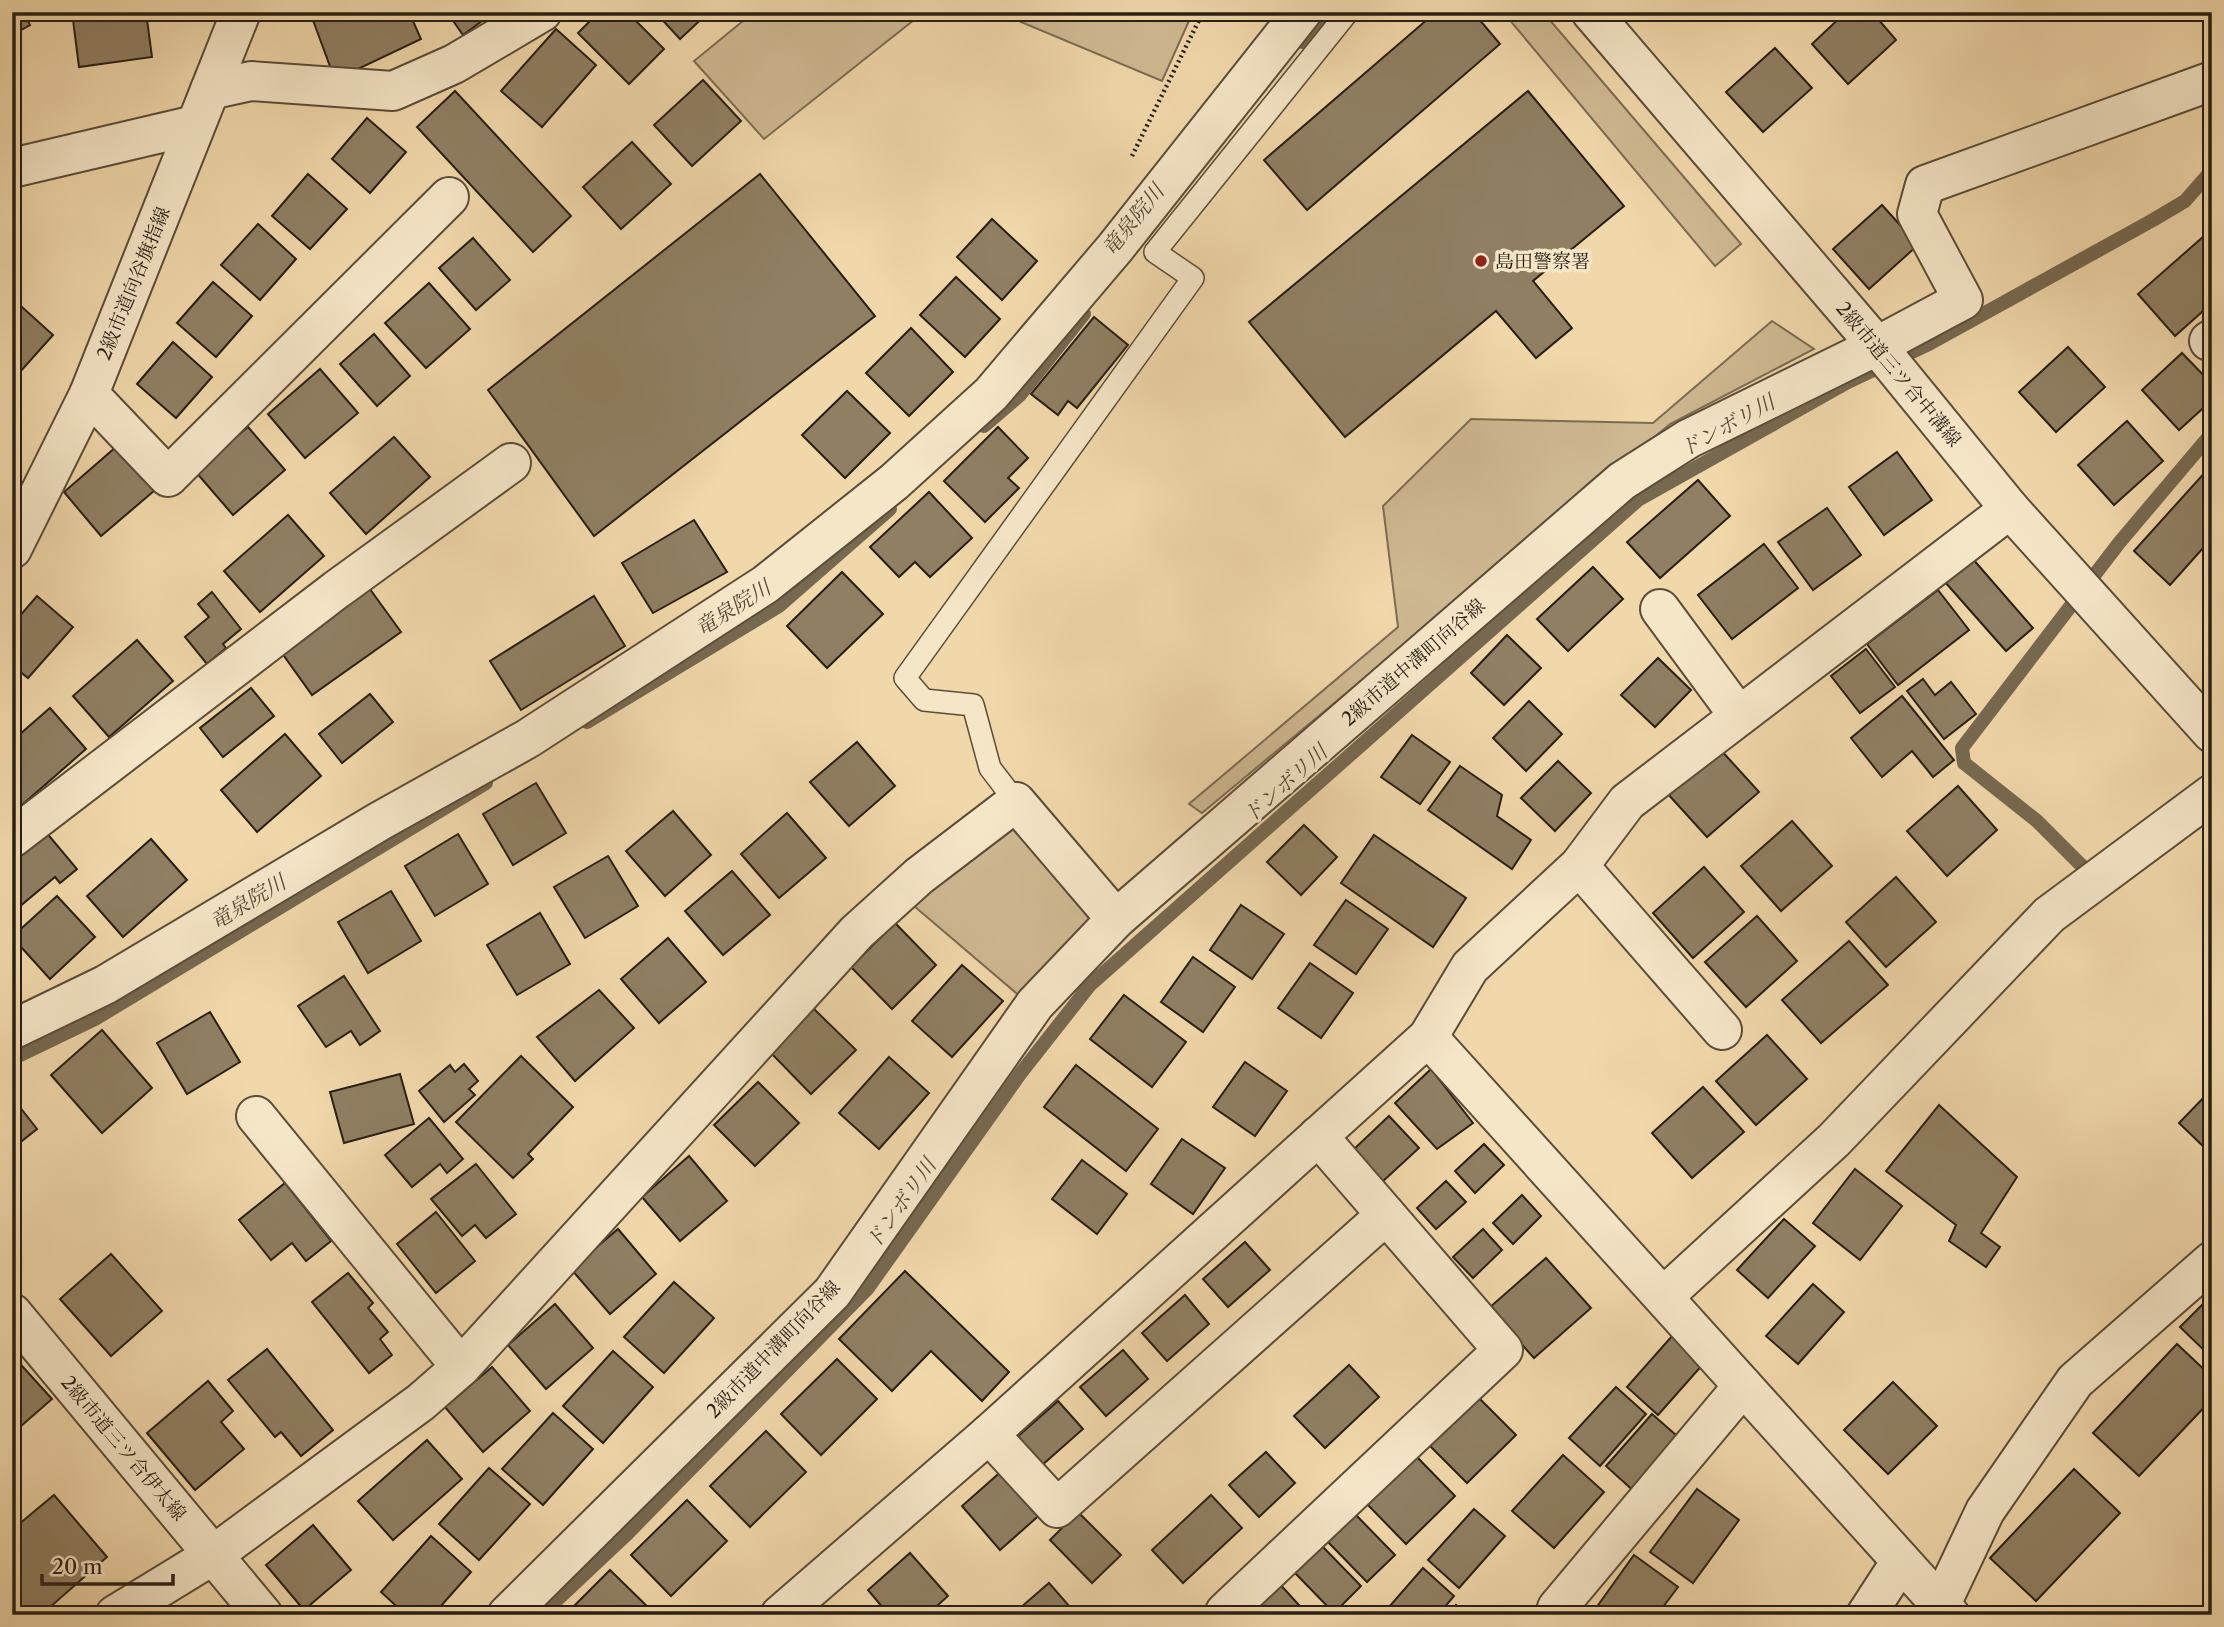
<svg xmlns="http://www.w3.org/2000/svg" width="2224" height="1627" font-family="'Libre Caslon Text','Noto Serif JP',serif">
<style>
.green{fill:#cfb992;stroke:#7b6c54;stroke-width:2}
.lines{fill:none;stroke-linecap:round;stroke-linejoin:round}
.stream{stroke:#776850;stroke-width:14}
.building{fill:#907f63;stroke:#271f15;stroke-width:2}
.service-casing{stroke:#5a4d3a;stroke-width:24}
.minor-casing{stroke:#5a4d3a;stroke-width:42}
.tertiary-casing{stroke:#5a4d3a;stroke-width:42}
.path{stroke:#271f15;stroke-width:4.5;stroke-dasharray:2 3.5;stroke-linecap:butt}
.service{stroke:#f6e6c8;stroke-width:21}
.minor{stroke:#f6e6c8;stroke-width:38}
.tertiary{stroke:#f6e6c8;stroke-width:38}
.poi-dot{fill:#8f2418;stroke:#f6e6c8;stroke-width:2.5}
.labels{text-anchor:middle;stroke-width:7;stroke-linejoin:round;paint-order:stroke}
.poi-label{font-size:19px;fill:#271f15;stroke:#f6e6c8;text-anchor:start}
.street-label{font-size:19px;fill:#271f15;stroke:#f6e6c8}
.water-label{font-size:21px;font-style:italic;fill:#564a38;stroke:#f6e6c8}
</style>
<rect width="100%" height="100%" fill="#f1d8ab"/>
<filter id="stains"><feTurbulence type="fractalNoise" baseFrequency=".00286" numOctaves="4"/><feColorMatrix values="0 0 0 0 .2 0 0 0 0 .09 0 0 0 0 .02 0 0 0 .5 -.17"/></filter>
<radialGradient id="worn" r=".72"><stop offset=".6" stop-color="#630" stop-opacity="0"/><stop offset="1" stop-color="#630" stop-opacity=".3"/></radialGradient>
<g class="green">
<polygon points="754,12 924,12 764,139 694,61"/>
<polygon points="997,12 1193,12 1162,81"/>
<polygon points="1503,12 1543,12 1741,244 1715,266"/>
<polygon points="1772,321 1814,349 1670,424 1202,813 1189,804 1398,627 1383,506 1471,419 1653,423"/>
<polygon points="1021,827 1091,908 1091,927 1022,998 914,906 1002,829"/>
</g>
<g class="lines">
<g class="stream">
<polyline points="1303,42 1327,12"/>
<polyline points="984,426 1020,395 1084,314"/>
<polyline points="587,722 779,606 890,509"/>
<polyline points="2082,866 2037,821 1964,763 1962,748 2119,543 2212,433"/>
<polyline points="12,1059 95,1019 486,783"/>
<polyline points="541,1615 625,1536 868,1288 1020,1074 1090,985 1638,500 1848,382 1929,344 2153,220 2185,201 2212,170"/>
</g>
</g>
<g class="building">
<polygon points="12,12 24,12 30,25 12,35"/>
<polygon points="72,12 146,12 152,57 79,67"/>
<polygon points="310,12 409,12 421,39 335,80"/>
<polygon points="447,12 494,12 463,35"/>
<polygon points="599,12 627,12 664,49 629,84 578,33"/>
<polygon points="655,12 709,12 680,39"/>
<polygon points="1436,12 1473,12 1500,44 1307,210 1264,160"/>
<polygon points="1846,12 1872,12 1896,40 1848,84 1812,44"/>
<polygon points="556,29 596,65 542,127 501,91"/>
<polygon points="1775,48 1812,88 1763,132 1726,92"/>
<polygon points="703,80 741,121 692,166 654,125"/>
<polygon points="455,91 571,216 533,252 417,127"/>
<polygon points="1528,91 1624,206 1533,281 1572,328 1536,358 1496,311 1345,437 1249,322"/>
<polygon points="367,118 406,152 370,193 332,159"/>
<polygon points="632,142 671,184 621,229 583,187"/>
<polygon points="308,174 347,209 310,249 272,216"/>
<polygon points="760,174 875,316 594,536 488,390"/>
<polygon points="1882,205 1918,245 1869,289 1833,249"/>
<polygon points="992,219 1037,261 1002,300 957,257"/>
<polygon points="258,224 296,259 260,300 221,265"/>
<polygon points="2212,229 2212,303 2175,336 2138,294"/>
<polygon points="473,238 510,280 476,310 439,268"/>
<polygon points="956,277 1000,319 965,357 920,315"/>
<polygon points="213,282 252,316 216,357 177,323"/>
<polygon points="429,283 470,329 426,368 385,323"/>
<polygon points="12,298 53,335 12,381"/>
<polygon points="1094,317 1128,345 1077,408 1068,401 1058,415 1031,394"/>
<polygon points="911,328 953,372 909,416 866,373"/>
<polygon points="374,334 410,376 377,406 340,364"/>
<polygon points="173,342 212,377 176,418 137,384"/>
<polygon points="2068,347 2105,387 2056,432 2019,392"/>
<polygon points="2182,353 2212,384 2212,400 2179,430 2142,390"/>
<polygon points="320,369 358,413 305,458 268,414"/>
<polygon points="847,391 890,433 845,478 802,435"/>
<polygon points="2127,421 2163,461 2114,505 2078,465"/>
<polygon points="248,427 285,470 233,515 195,471"/>
<polygon points="998,427 1028,458 1008,478 1019,488 985,522 944,481"/>
<polygon points="394,437 430,477 366,534 330,493"/>
<polygon points="116,447 154,491 101,536 64,492"/>
<polygon points="1897,452 1932,500 1884,535 1849,487"/>
<polygon points="2208,469 2212,473 2212,538 2170,585 2134,551"/>
<polygon points="1698,480 1730,516 1660,578 1627,542"/>
<polygon points="929,492 972,538 930,577 915,562 899,577 870,547"/>
<polygon points="1827,508 1861,555 1813,590 1778,542"/>
<polygon points="288,515 324,556 260,612 224,571"/>
<polygon points="694,520 727,572 653,613 622,563"/>
<polygon points="1764,544 1798,588 1732,639 1698,595"/>
<polygon points="1972,558 2033,628 2006,651 1945,582"/>
<polygon points="1593,567 1623,599 1568,651 1537,619"/>
<polygon points="842,572 883,614 827,668 787,626"/>
<polygon points="367,585 401,632 312,695 279,649"/>
<polygon points="1938,590 1969,630 1898,685 1867,644"/>
<polygon points="212,592 241,629 223,644 226,648 207,664 185,637 209,617 198,604"/>
<polygon points="37,596 73,627 28,678 12,665 12,625"/>
<polygon points="594,596 625,646 521,710 490,661"/>
<polygon points="1507,635 1541,668 1504,705 1471,673"/>
<polygon points="137,640 173,681 109,737 73,696"/>
<polygon points="1866,649 1895,687 1860,713 1831,676"/>
<polygon points="1658,658 1691,690 1655,727 1621,695"/>
<polygon points="1923,679 1935,695 1951,682 1976,714 1944,739 1907,691"/>
<polygon points="251,688 274,716 223,757 200,728"/>
<polygon points="370,694 393,722 342,763 319,734"/>
<polygon points="1902,696 1954,760 1933,777 1912,751 1882,777 1851,738"/>
<polygon points="1529,701 1562,734 1526,771 1493,738"/>
<polygon points="50,708 86,749 22,805 12,794 12,741"/>
<polygon points="285,734 321,776 257,832 221,790"/>
<polygon points="1412,735 1450,762 1420,804 1381,777"/>
<polygon points="857,742 895,786 849,826 810,782"/>
<polygon points="1719,748 1759,792 1707,837 1667,793"/>
<polygon points="1558,761 1591,793 1555,831 1521,798"/>
<polygon points="1460,766 1502,795 1497,816 1531,840 1512,869 1428,810"/>
<polygon points="536,783 566,833 513,865 483,814"/>
<polygon points="1958,786 1997,830 1947,876 1907,831"/>
<polygon points="673,811 711,855 665,896 626,851"/>
<polygon points="787,813 826,858 779,898 741,854"/>
<polygon points="1792,821 1832,866 1781,911 1741,866"/>
<polygon points="1304,825 1337,857 1301,895 1267,862"/>
<polygon points="45,831 77,869 60,883 55,877 19,907 12,899 12,859"/>
<polygon points="458,834 488,884 435,916 405,866"/>
<polygon points="1374,835 1466,898 1433,947 1341,883"/>
<polygon points="151,839 187,880 123,937 87,896"/>
<polygon points="608,856 638,906 585,938 554,887"/>
<polygon points="1704,867 1744,912 1693,958 1653,913"/>
<polygon points="732,871 770,915 723,955 685,911"/>
<polygon points="1896,877 1936,922 1886,967 1846,922"/>
<polygon points="391,891 421,941 368,973 338,922"/>
<polygon points="57,896 95,937 50,979 12,937"/>
<polygon points="1346,900 1388,929 1356,974 1314,945"/>
<polygon points="1241,905 1284,934 1252,979 1210,950"/>
<polygon points="540,913 570,964 517,995 487,945"/>
<polygon points="1757,916 1797,961 1746,1007 1705,962"/>
<polygon points="895,923 936,965 892,1009 851,967"/>
<polygon points="668,938 706,982 659,1023 621,979"/>
<polygon points="1849,941 1888,985 1821,1043 1782,1000"/>
<polygon points="1193,957 1235,987 1203,1032 1161,1002"/>
<polygon points="1310,963 1353,993 1321,1038 1278,1008"/>
<polygon points="962,965 1003,1001 952,1057 912,1021"/>
<polygon points="344,976 380,1031 360,1045 351,1031 326,1047 298,1006"/>
<polygon points="599,990 634,1028 575,1081 537,1037"/>
<polygon points="1124,995 1186,1042 1152,1087 1090,1039"/>
<polygon points="814,1009 856,1050 811,1094 770,1052"/>
<polygon points="210,1012 240,1062 187,1094 157,1043"/>
<polygon points="102,1030 152,1088 102,1133 51,1075"/>
<polygon points="1767,1035 1807,1079 1756,1125 1716,1081"/>
<polygon points="521,1056 573,1107 528,1154 533,1159 513,1178 456,1122"/>
<polygon points="889,1057 929,1093 879,1149 839,1113"/>
<polygon points="1245,1062 1287,1091 1255,1136 1213,1107"/>
<polygon points="464,1064 478,1081 469,1089 475,1095 444,1122 419,1091 450,1065 455,1072"/>
<polygon points="1076,1065 1158,1129 1126,1171 1044,1107"/>
<polygon points="1431,1069 1473,1123 1437,1149 1395,1103"/>
<polygon points="400,1074 414,1124 344,1143 330,1092"/>
<polygon points="758,1082 799,1123 755,1166 714,1125"/>
<polygon points="1703,1087 1744,1132 1692,1178 1652,1133"/>
<polygon points="2212,1089 2212,1143 2206,1149 2179,1123"/>
<polygon points="12,1097 37,1129 18,1144 12,1137"/>
<polygon points="1939,1105 2017,1177 1981,1233 2000,1247 1986,1267 1949,1241 1956,1225 1886,1171"/>
<polygon points="1389,1116 1419,1148 1382,1182 1353,1150"/>
<polygon points="429,1118 463,1159 447,1173 440,1164 412,1187 385,1155"/>
<polygon points="1182,1139 1225,1168 1193,1214 1151,1184"/>
<polygon points="1484,1144 1504,1165 1475,1193 1455,1171"/>
<polygon points="689,1156 727,1201 680,1241 642,1197"/>
<polygon points="1082,1160 1127,1194 1097,1234 1052,1199"/>
<polygon points="476,1164 516,1214 486,1238 475,1225 462,1236 431,1199"/>
<polygon points="1855,1169 1902,1206 1860,1260 1813,1223"/>
<polygon points="1446,1181 1466,1202 1436,1229 1417,1208"/>
<polygon points="285,1183 331,1241 306,1261 292,1243 271,1260 239,1220"/>
<polygon points="1522,1195 1541,1216 1513,1244 1493,1223"/>
<polygon points="436,1212 475,1261 436,1293 397,1244"/>
<polygon points="1784,1219 1815,1246 1768,1298 1737,1270"/>
<polygon points="618,1229 656,1274 610,1314 571,1269"/>
<polygon points="1483,1229 1502,1250 1473,1278 1453,1257"/>
<polygon points="1245,1242 1270,1270 1228,1307 1203,1279"/>
<polygon points="111,1254 162,1311 111,1356 60,1299"/>
<polygon points="1546,1258 1591,1308 1534,1358 1489,1308"/>
<polygon points="905,1271 1009,1372 982,1401 931,1351 892,1391 839,1339"/>
<polygon points="348,1273 373,1303 368,1308 388,1332 380,1339 392,1355 369,1373 312,1302"/>
<polygon points="674,1282 714,1318 664,1373 624,1337"/>
<polygon points="1813,1284 1844,1312 1798,1364 1766,1336"/>
<polygon points="1185,1295 1209,1324 1167,1361 1142,1333"/>
<polygon points="2212,1295 2212,1358 2180,1327"/>
<polygon points="555,1304 593,1348 546,1389 508,1345"/>
<polygon points="1673,1335 1704,1363 1658,1415 1627,1387"/>
<polygon points="2177,1344 2212,1377 2212,1399 2139,1476 2093,1433"/>
<polygon points="267,1349 333,1430 301,1456 281,1432 275,1437 228,1380"/>
<polygon points="1123,1350 1148,1379 1106,1416 1080,1387"/>
<polygon points="613,1351 653,1387 603,1443 563,1406"/>
<polygon points="12,1355 52,1399 12,1434"/>
<polygon points="837,1359 877,1399 821,1455 781,1414"/>
<polygon points="1349,1365 1379,1397 1325,1448 1294,1416"/>
<polygon points="492,1367 530,1411 483,1452 445,1407"/>
<polygon points="208,1381 233,1411 221,1422 244,1449 195,1490 147,1433"/>
<polygon points="1893,1382 1937,1426 1888,1474 1844,1430"/>
<polygon points="1616,1387 1646,1414 1600,1466 1569,1438"/>
<polygon points="1476,1395 1516,1435 1467,1483 1427,1443"/>
<polygon points="1058,1401 1083,1429 1041,1466 1016,1438"/>
<polygon points="553,1413 593,1449 543,1505 502,1469"/>
<polygon points="1652,1414 1684,1442 1637,1494 1606,1466"/>
<polygon points="766,1431 806,1472 750,1527 710,1486"/>
<polygon points="427,1440 462,1479 393,1540 358,1501"/>
<polygon points="1266,1452 1295,1483 1259,1517 1229,1485"/>
<polygon points="1415,1455 1455,1496 1406,1544 1366,1503"/>
<polygon points="1563,1455 1604,1492 1554,1548 1512,1511"/>
<polygon points="489,1468 530,1504 479,1560 439,1524"/>
<polygon points="1004,1469 1043,1512 1000,1550 962,1506"/>
<polygon points="2074,1469 2120,1513 2036,1601 1990,1558"/>
<polygon points="1697,1489 1739,1520 1693,1583 1650,1552"/>
<polygon points="54,1495 107,1557 41,1615 14,1615 12,1612 12,1530"/>
<polygon points="1211,1495 1242,1528 1183,1583 1152,1550"/>
<polygon points="687,1500 727,1541 671,1596 631,1555"/>
<polygon points="1474,1509 1505,1536 1459,1588 1428,1560"/>
<polygon points="1078,1512 1121,1555 1092,1583 1050,1540"/>
<polygon points="1355,1514 1395,1555 1367,1582 1327,1541"/>
<polygon points="313,1525 351,1570 304,1610 266,1565"/>
<polygon points="431,1536 471,1572 433,1615 406,1615 381,1592"/>
<polygon points="1321,1545 1361,1586 1334,1613 1294,1572"/>
<polygon points="910,1553 948,1596 927,1615 889,1615 868,1590"/>
<polygon points="1634,1555 1678,1587 1657,1615 1591,1615"/>
<polygon points="1423,1568 1454,1596 1438,1615 1382,1615"/>
<polygon points="610,1570 651,1610 647,1615 565,1615"/>
<polygon points="1277,1581 1308,1615 1242,1615"/>
<polygon points="1049,1583 1077,1615 1012,1615"/>
<polygon points="1456,1605 1468,1615 1448,1615"/>
</g>
<g class="lines">
<defs>
<polyline id="service" points="1016,802 990,768 973,705 924,700 905,678 1193,278 1155,252 1348,12"/>
<g id="minor">
<polyline points="210,90 251,81 393,91 454,64 542,12"/>
<polyline points="12,168 195,125"/>
<polyline points="2209,341 2212,339"/>
<polyline points="1877,346 1963,300 1917,214 1925,185 2212,81"/>
<polyline points="89,394 168,477 449,197"/>
<polyline points="1660,609 1739,716"/>
<polyline points="12,838 336,590 511,463"/>
<polyline points="1579,866 1722,1030"/>
<polyline points="12,1030 105,985 380,821 527,739 766,584 894,482 991,394 1115,248 1302,12"/>
<polyline points="1428,1037 1950,1615"/>
<polyline points="256,1116 461,1367"/>
<polyline points="1664,1296 1834,1140 2049,915 2212,794"/>
<polyline points="989,1434 1057,1508 1386,1215"/>
<polyline points="1941,1604 1985,1511 2075,1381 2212,1261"/>
<polyline points="1225,1612 1503,1350 1318,1136"/>
<polyline points="115,1615 213,1555 421,1402 461,1367 857,932 919,876 1016,802 1116,919"/>
<polyline points="780,1615 989,1434 1428,1037 1470,967 1579,866 1627,802 2010,509"/>
<polyline points="1555,1615 1557,1608 1743,1386"/>
<polyline points="1866,1615 1901,1561"/>
</g>
<g id="tertiary">
<polyline points="1591,12 1877,346 2010,509 2212,733"/>
<polyline points="12,549 89,394 241,12"/>
<polyline points="12,1313 263,1615"/>
<polyline points="507,1615 832,1293 1035,1004 1116,919 1622,481 1688,439 1877,346"/>
</g>
</defs>
<use href="#service" class="service-casing"/>
<use href="#minor" class="minor-casing"/>
<use href="#tertiary" class="tertiary-casing"/>
<polyline class="path" points="1132,156 1203,12"/>
<use href="#service" class="service"/>
<use href="#minor" class="minor"/>
<use href="#tertiary" class="tertiary"/>
</g>
<circle class="poi-dot" cx="1481" cy="261" r="7"/>
<g class="labels">
<g class="poi-label">
<text x="1495" y="268">島田警察署</text>
</g>
<g class="street-label">
<text transform="translate(133 283) rotate(-68)" y="7">2級市道向谷旗指線</text>
<text transform="translate(1899 374) rotate(50)" y="7">2級市道三ツ合中溝線</text>
<text transform="translate(1413 662) rotate(-41)" y="7">2級市道中溝町向谷線</text>
<text transform="translate(773 1349) rotate(-46)" y="7">2級市道中溝町向谷線</text>
<text transform="translate(124 1448) rotate(50)" y="7">2級市道三ツ合伊太線</text>
</g>
<g class="water-label">
<text transform="translate(1133 220) rotate(-51)" y="7">竜泉院川</text>
<text transform="translate(1727 426) rotate(-29)" y="7">ドンボリ川</text>
<text transform="translate(733 608) rotate(-32)" y="7">竜泉院川</text>
<text transform="translate(1285 784) rotate(-42)" y="7">ドンボリ川</text>
<text transform="translate(248 902) rotate(-31)" y="7">竜泉院川</text>
<text transform="translate(901 1204) rotate(-55)" y="7">ドンボリ川</text>
</g>
</g>
<rect width="2224" height="1627" fill="none" stroke="#f1d8ab" stroke-width="42"/>
<rect x="14" y="14" width="2196" height="1599" fill="none" stroke="#271f15" stroke-width="3.5"/>
<rect x="21" y="21" width="2182" height="1585" fill="none" stroke="#271f15" stroke-width="2"/>
<path d="M42 1574v10h131v-10" fill="none" stroke="#271f15" stroke-width="3.5"/>
<text x="52" y="1574" font-size="21" fill="#271f15" stroke="#f6e6c8" stroke-width="5" paint-order="stroke">20 m</text>
<rect width="100%" height="100%" filter="url(#stains)"/>
<rect width="100%" height="100%" fill="url(#worn)"/>
</svg>
